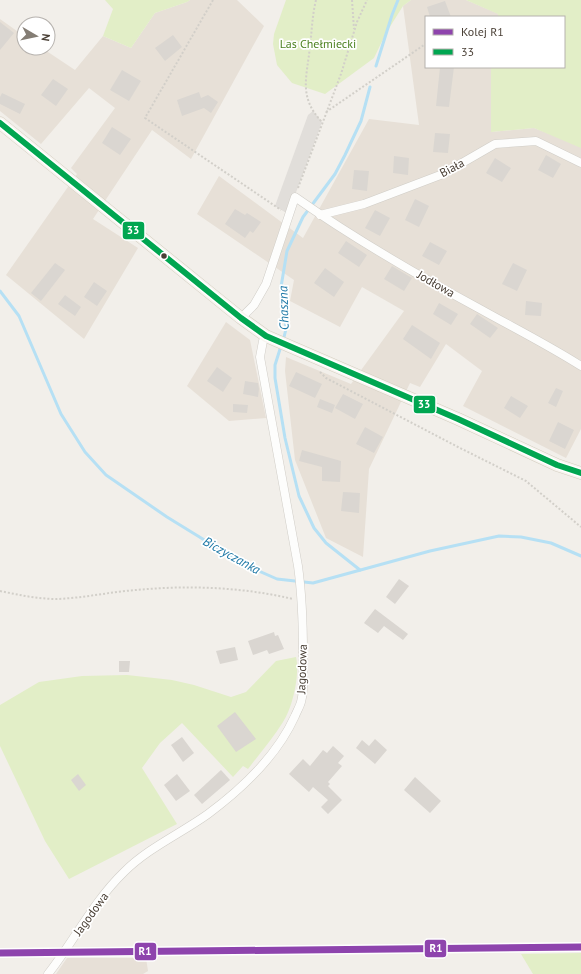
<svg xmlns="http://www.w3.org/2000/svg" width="581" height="974" font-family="'PT Sans',sans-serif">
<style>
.residential{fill:#e7e0d7}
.green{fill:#e2eec7}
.parking{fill:#e1deda}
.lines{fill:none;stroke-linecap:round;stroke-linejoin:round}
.stream{stroke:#b6e0f4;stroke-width:3}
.building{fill:#dad6d1}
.street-casing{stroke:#d0cdc7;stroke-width:9}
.secondary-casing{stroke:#d4cec1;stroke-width:13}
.path{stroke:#d2cfc9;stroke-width:2;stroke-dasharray:2 2;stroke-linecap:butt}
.street{stroke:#fdfdfc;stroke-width:8}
.secondary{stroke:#f7f4ef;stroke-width:12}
.bus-1-casing{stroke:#fff;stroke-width:9}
.bus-1{stroke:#00a651;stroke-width:6}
.rail-1-casing{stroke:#fff;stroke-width:10}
.rail-1{stroke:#8e44ad;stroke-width:7}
.bus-dot{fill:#493f35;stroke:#fff;stroke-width:1.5}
.labels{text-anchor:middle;stroke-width:3.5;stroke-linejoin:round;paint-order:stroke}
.park-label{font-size:12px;fill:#4d8221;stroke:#fff}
.street-label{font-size:12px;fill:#493f35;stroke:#fff}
.water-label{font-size:13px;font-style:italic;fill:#1f79a7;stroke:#fff}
.line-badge{stroke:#fff;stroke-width:1.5}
.badge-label{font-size:11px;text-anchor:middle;font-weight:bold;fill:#fff}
</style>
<rect width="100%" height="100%" fill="#f2efea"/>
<g class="residential">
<polygon points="190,0 237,0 264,26 191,159 152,130 93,219 138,248 84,339 6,275 77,174 71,168 115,108 89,88 41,144 0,111 0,19 24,36 24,48 42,48 75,70 103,36 131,48 155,13 187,2"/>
<polygon points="411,0 466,0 499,14 498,17 426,17 426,67 495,67 491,132 534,128 581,146 581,429 566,458 463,406 482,371 446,344 420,387 410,383 369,469 363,557 326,538 295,460 285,371 286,357 351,384 404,311 362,287 340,327 290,301 294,280 197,214 219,176 303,238 369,119 419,125 403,6"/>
<polygon points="226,322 250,340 266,418 229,421 187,386"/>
<polygon points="67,958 146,958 148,971 143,974 56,974"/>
</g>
<g class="green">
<polygon points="105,0 190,0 187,2 155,13 131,48 103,36 113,9"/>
<polygon points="286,0 411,0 403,6 386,33 374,58 325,94 292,83 277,65 273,44 274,34"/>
<polygon points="466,0 581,0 581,148 534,128 491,132 491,67 564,67 564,17 498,17 498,14"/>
<path d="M 296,657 C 300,674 293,707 283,722 C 273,738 260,753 248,769 L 243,766 L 233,777 L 182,723 L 160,743 L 142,768 L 177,824 L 69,879 L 45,841 L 0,746 L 0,705 L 39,682 L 82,676 L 127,675 L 172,680 L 194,685 L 231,697 L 246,692 L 276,661 Z"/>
<polygon points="581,953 581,974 533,974 521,954"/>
</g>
<polygon class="parking" points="313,111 322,122 288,214 275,206 308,115"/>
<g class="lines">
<g class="stream">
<polyline points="376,66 392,15 398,0"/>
<polyline points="0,291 19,316 61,414 85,452 106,475 167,517 245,565 277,579 313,583 430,551 499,536 521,537 551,543 581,556"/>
<polyline points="283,341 286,329 281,287 287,251 303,217 335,174 345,155 361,121 370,87"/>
<polyline points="281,346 275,365 275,378 285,438 299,496 314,528 326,543 360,570"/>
</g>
</g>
<g class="building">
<polygon points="445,1 451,17 430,17 427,7"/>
<polygon points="0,22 14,33 0,50"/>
<polygon points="173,35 182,47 165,61 155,48"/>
<polygon points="440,67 454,67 449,107 436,106"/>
<polygon points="122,70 141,81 129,101 110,90"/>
<polygon points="53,79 68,89 56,106 41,95"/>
<polygon points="199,92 201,98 208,95 218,102 211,113 204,108 182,116 177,100"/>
<polygon points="2,93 25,104 20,114 0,104 0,97"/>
<polygon points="112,127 131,139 120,155 102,143"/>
<polygon points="435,133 450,134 448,153 433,152"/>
<polygon points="546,155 561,164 553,178 538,170"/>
<polygon points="394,156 409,158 408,175 393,173"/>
<polygon points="495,158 511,168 502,182 486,173"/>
<polygon points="354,170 369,171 367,191 352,189"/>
<polygon points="415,199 429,206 419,227 405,220"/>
<polygon points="235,209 245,215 247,213 261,222 253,233 250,231 245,238 225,224"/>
<polygon points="375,210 390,218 380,236 365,228"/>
<polygon points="346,241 367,255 359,267 338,253"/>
<polygon points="430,242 447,251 439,265 422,256"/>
<polygon points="55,263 65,270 41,301 31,293"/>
<polygon points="513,263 527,270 517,291 502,284"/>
<polygon points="392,266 412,278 404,291 384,279"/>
<polygon points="325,268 344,282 334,297 314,283"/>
<polygon points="94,282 107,291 97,306 84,297"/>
<polygon points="65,295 81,307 75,316 58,304"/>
<polygon points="526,301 542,303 541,316 525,315"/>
<polygon points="439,303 458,314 451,325 433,314"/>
<polygon points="477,314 498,328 490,338 470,324"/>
<polygon points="412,325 440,343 431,359 403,339"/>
<polygon points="217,367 232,378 223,392 207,381"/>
<polygon points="296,372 322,384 315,398 289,386"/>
<polygon points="245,381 258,383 259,389 258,397 243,394"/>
<polygon points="556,388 563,391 556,407 548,403"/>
<polygon points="343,394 363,404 355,419 335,408"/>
<polygon points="511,396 528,406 520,418 504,408"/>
<polygon points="320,399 335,405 332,413 317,407"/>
<polygon points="233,404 248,405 247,413 233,412"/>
<polygon points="558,422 574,430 565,449 549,441"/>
<polygon points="365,427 383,437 374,453 356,444"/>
<polygon points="302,450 341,461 340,482 322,481 322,467 299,461"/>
<polygon points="343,492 360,493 359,513 341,511"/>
<polygon points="399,579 409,586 395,604 386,597"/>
<polygon points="375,609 408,634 403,640 384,626 378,633 364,623"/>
<polygon points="274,632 275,636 278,635 284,649 269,654 267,650 253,655 248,641"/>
<polygon points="235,647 238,660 220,664 216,651"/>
<polygon points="119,661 130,661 129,672 119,672"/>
<polygon points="235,712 256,739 236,752 217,726"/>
<polygon points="182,737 194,753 183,762 171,745"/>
<polygon points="375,739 387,750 375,764 356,748 362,740 369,746"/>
<polygon points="333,746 344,756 338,763 342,766 328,782 330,784 328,786 342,800 328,814 321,807 328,800 313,787 309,792 289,774 303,759 310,766 323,750 327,753"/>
<polygon points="221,770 230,780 202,804 194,795"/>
<polygon points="78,774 86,785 79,791 71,780"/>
<polygon points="177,774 190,791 176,801 164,785"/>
<polygon points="415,777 441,801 430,813 404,790"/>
</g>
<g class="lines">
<defs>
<g id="street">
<polyline points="320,215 364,204 443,174 495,144 536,141 581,163"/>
<path d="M 241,318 L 254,305 L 266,284 L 295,197 C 353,238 417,275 480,309 C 514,328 548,345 581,366"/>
<path d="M 48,974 C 74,941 93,902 124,872 C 148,848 180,834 208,814 C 243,788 277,756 295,716 C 297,711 300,706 301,702 C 305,687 303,669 303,654 C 303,624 302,595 298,566 L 260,357 L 263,341 L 266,336"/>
</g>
<polyline id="secondary" points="0,123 241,318 266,336 458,419 557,465 581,473"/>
</defs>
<use href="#street" class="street-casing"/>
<use href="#secondary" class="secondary-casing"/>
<g class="path">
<polyline points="213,0 145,118 281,210"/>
<path d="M 316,0 C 312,16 312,31 310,46 C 307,77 298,97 322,122"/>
<polyline points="352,0 354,29"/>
<polyline points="326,112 424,45"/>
<polyline points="298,188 341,74 357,22 367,0"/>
<polyline points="320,372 326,378 458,447 526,481 581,527"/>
<path d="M 0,591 C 19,595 38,599 57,599 C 83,598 110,592 136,590 C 188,585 242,587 293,599"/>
</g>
<use href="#street" class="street"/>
<use href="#secondary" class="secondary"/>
<defs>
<polyline id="bus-1" points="0,123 241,318 266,336 458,419 557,465 581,473"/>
</defs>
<use href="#bus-1" class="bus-1-casing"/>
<use href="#bus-1" class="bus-1"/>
<defs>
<polyline id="rail-1" points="0,953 581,947"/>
</defs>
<use href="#rail-1" class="rail-1-casing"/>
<use href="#rail-1" class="rail-1"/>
</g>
<circle class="bus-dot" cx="164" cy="256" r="3.5"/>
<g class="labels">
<g class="park-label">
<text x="318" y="48">Las Chełmiecki</text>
</g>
<g class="street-label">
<text transform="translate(452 168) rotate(-28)" y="4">Biała</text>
<text transform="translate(436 284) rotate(30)" y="4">Jodłowa</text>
<text transform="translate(302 669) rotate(-88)" y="4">Jagodowa</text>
<text transform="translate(91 914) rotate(-54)" y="4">Jagodowa</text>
</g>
<g class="water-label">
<text transform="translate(283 308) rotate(-92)" y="5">Chaszna</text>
<text transform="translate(232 555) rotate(29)" y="5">Biczyczanka</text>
</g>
</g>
<g class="line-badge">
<rect x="122" y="221" width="23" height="19" rx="4" fill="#00a651"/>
<rect x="413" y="395" width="23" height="19" rx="4" fill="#00a651"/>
<rect x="424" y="939" width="23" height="19" rx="4" fill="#8e44ad"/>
<rect x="134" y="942" width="23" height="19" rx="4" fill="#8e44ad"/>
</g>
<g class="badge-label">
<text x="133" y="234">33</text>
<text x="424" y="408">33</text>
<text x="436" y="952">R1</text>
<text x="145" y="955">R1</text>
</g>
<rect x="425" y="16" width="140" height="52" fill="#ffffff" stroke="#b6b2ae"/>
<rect x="433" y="29" width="20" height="6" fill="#8e44ad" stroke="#b6b2ae"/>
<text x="461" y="36" font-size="12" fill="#493f35">Kolej R1</text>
<rect x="433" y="49" width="20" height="6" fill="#00a651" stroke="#b6b2ae"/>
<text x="461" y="56" font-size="12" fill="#493f35">33</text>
<g transform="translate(36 36) rotate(99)"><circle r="19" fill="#ffffff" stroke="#b6b2ae"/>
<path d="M0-3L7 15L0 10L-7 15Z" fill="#847d74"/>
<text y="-6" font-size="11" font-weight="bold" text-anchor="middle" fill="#493f35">N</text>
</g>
</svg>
